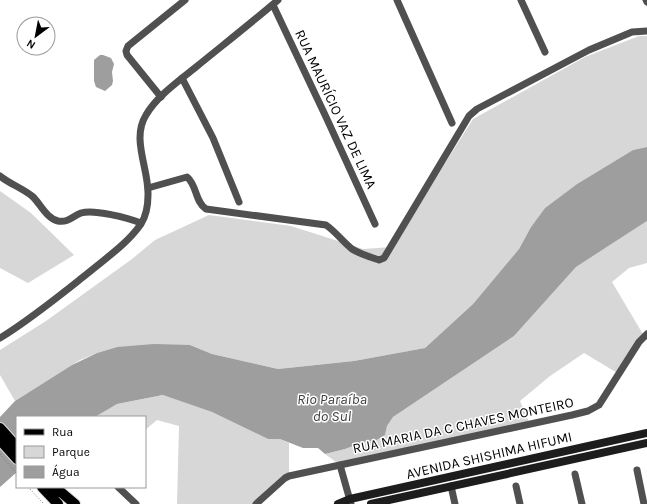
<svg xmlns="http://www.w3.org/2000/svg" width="647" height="504" font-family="Karla,sans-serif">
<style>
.green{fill:#d7d7d7}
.water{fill:#9e9e9e}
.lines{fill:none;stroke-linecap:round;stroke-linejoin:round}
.primary-casing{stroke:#dbdbdb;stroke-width:12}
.path{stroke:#727272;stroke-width:1;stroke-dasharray:1 2;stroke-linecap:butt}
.street{stroke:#505050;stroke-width:7}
.secondary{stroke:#1d1d1d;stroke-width:8}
.primary{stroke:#000;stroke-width:10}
.labels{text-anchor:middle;stroke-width:3;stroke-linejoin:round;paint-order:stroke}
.street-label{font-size:14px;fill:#000;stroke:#fff}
.water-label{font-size:15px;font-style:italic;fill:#3f3f3f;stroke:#fff}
</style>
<rect width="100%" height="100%" fill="#fff"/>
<g class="green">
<polygon points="639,36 647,36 647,147 633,150 577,184 545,208 531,227 519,249 473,304 425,348 354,361 278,369 212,354 190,345 117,347 97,353 80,360 15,401 0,375 0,350 46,321 132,259 155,240 209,215 291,226 363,249 392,247 473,119 585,57"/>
<polygon points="0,191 31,213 74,255 28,283 0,268"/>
<polygon points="647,221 647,263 629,268 612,282 644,336 619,374 584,353 550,376 520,401 530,424 340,465 325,454 345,449 364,442 375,441 385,435 387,426 393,417 514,336 576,267"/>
<polygon points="164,395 212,412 268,439 280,439 289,443 289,476 256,504 177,504 179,426 157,420 145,430 145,417 95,417 117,404"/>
</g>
<g class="water">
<polygon points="100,55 103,55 111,58 114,64 112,72 113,81 112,85 105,91 96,87 94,81 94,60"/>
<polygon points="647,147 647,221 576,267 514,336 393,417 387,426 385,435 375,441 364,442 345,449 325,454 318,448 303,448 280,439 268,439 212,412 163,395 117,404 95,417 17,417 17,472 0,487 0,417 15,401 72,365 97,353 117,347 154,344 190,345 212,354 278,369 354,361 425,348 473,304 519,249 531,227 545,208 577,184 633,150"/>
</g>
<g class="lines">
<defs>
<g id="primary">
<polyline points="0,428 17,447"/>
<polyline points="0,440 17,459"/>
<polyline points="42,487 58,504"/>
<polyline points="54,490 62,493 75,504"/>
</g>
</defs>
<use href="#primary" class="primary-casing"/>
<g class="path">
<polyline points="0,454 17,474"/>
<polyline points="28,487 44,504"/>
</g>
<g class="street">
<polyline points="397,0 452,123"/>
<polyline points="521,0 545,52"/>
<polyline points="646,0 647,2"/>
<polyline points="273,5 326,117 375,224"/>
<polyline points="182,78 213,138 239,202"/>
<polyline points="161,97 127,55 126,51 128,46 185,0"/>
<path d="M 0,176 C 10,184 22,188 32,196 C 40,203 46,218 58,221 C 68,223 73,216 81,213 C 94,209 128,218 141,223"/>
<path d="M 148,188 L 187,177 C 197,185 195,202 206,209 L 326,225 C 336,232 343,242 352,249 C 360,254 370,257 379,260 L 384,258 L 469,116 L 477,109 L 589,50 L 632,32 L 647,31"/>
<path d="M 0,338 C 31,319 59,296 88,273 C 106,258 127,244 141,224 C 146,216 148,205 148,195 C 149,169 131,139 146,115 C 157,96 179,81 196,67 C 223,45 251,23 278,0"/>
<polyline points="340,465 351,504"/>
<polyline points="637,470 644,504"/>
<polyline points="575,474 582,504"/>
<polyline points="451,486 455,504"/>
<polyline points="516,486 520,504"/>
<polyline points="118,487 136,504"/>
<polyline points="256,504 285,478 289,476 572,415 588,411 599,405 639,342 647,334"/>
</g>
<g class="secondary">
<polyline points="338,504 350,499 647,433"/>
<polyline points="371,504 647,443"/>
</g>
<use href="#primary" class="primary"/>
</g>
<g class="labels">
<g class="street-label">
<text transform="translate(336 109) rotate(65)" y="5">RUA MAURÍCIO VAZ DE LIMA</text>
<text transform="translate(463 425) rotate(-12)" y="5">RUA MARIA DA C CHAVES MONTEIRO</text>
<text transform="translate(489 455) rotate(-13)" y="5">AVENIDA SHISHIMA HIFUMI</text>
</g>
<g class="water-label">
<text x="332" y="404">Rio Paraíba<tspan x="332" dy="17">do Sul</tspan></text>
</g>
</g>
<rect x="16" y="416" width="130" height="72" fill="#ffffff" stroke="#999999"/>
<rect x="24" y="429" width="20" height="6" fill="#000000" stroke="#999999"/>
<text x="52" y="436" font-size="12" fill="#000000">Rua</text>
<rect x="24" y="446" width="20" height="12" fill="#d7d7d7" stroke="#999999"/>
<text x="52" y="456" font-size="12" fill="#000000">Parque</text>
<rect x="24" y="466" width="20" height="12" fill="#9e9e9e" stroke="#999999"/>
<text x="52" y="476" font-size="12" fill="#000000">Água</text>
<g transform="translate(36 36) rotate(212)"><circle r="19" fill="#ffffff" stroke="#999999"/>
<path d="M0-3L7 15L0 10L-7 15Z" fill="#000000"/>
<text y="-6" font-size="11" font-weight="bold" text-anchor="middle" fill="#000000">N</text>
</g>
</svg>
